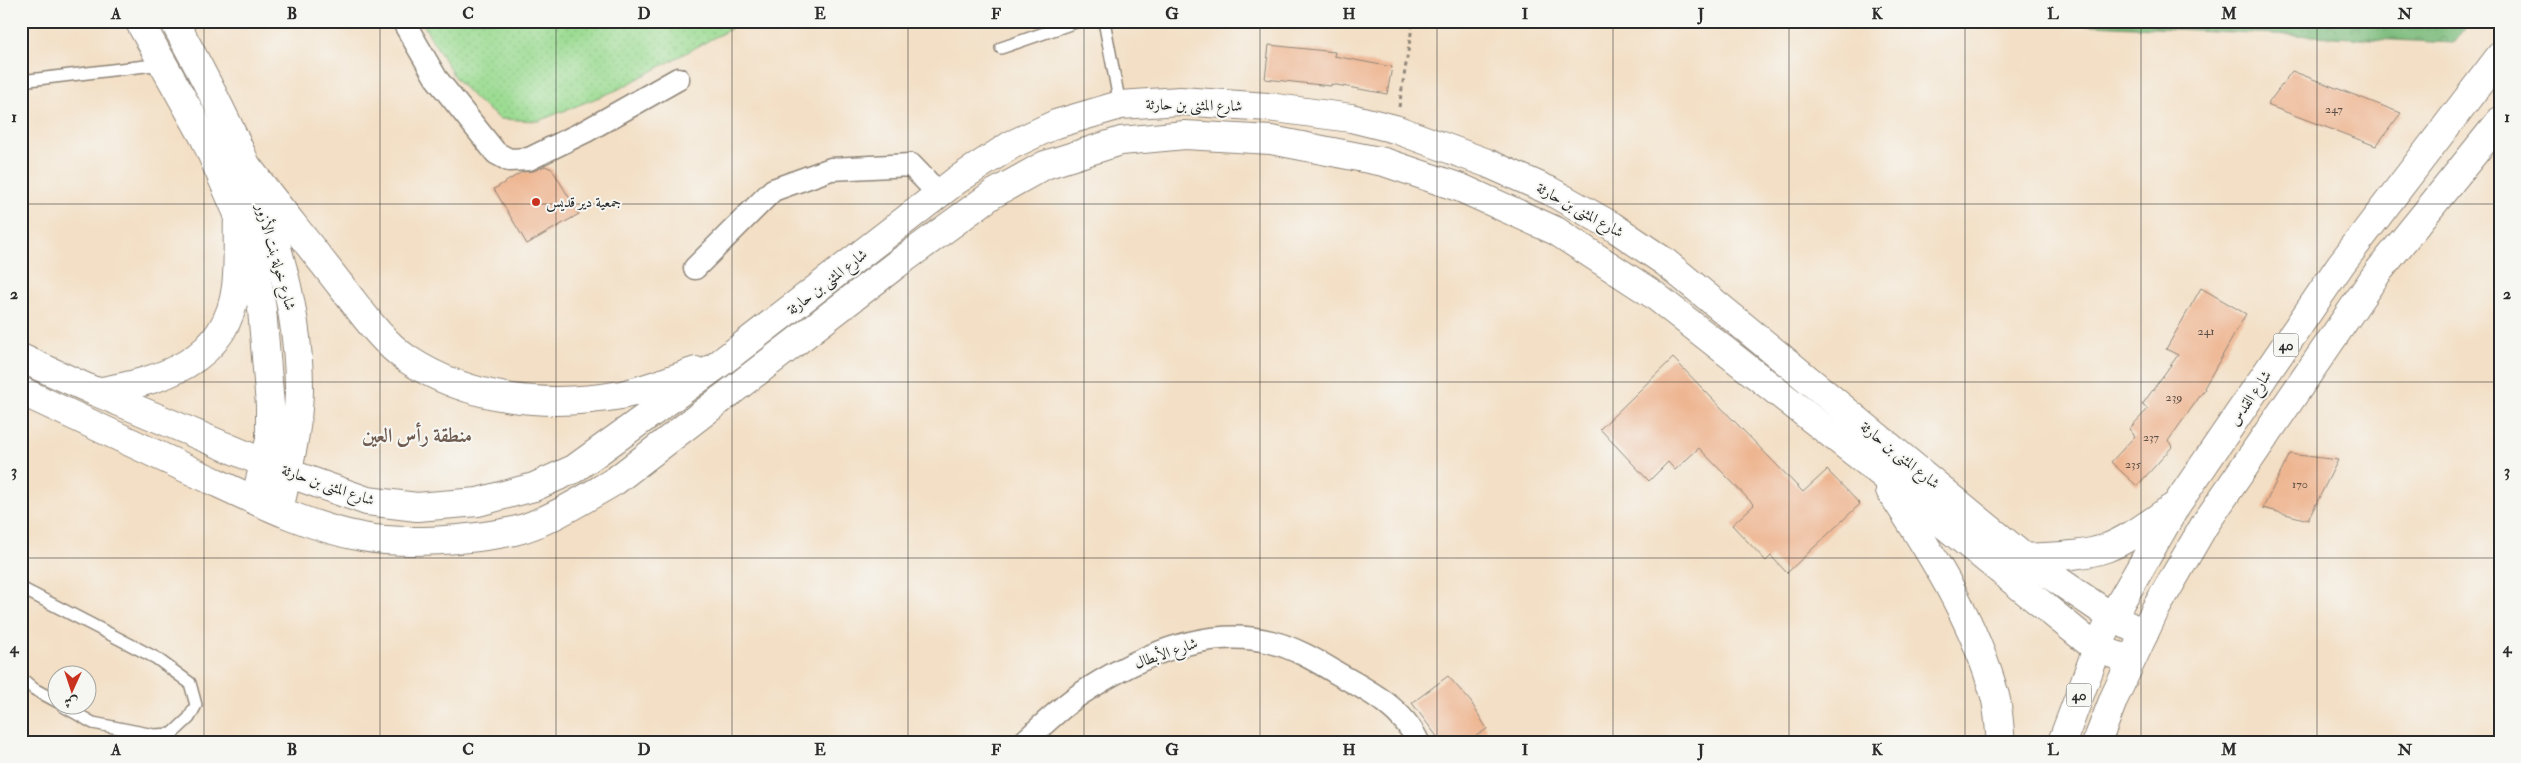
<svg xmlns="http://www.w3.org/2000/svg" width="2521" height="763" font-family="'IM FELL Double Pica',Amiri,serif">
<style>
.grass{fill:url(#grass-dots);stroke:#63835e}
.forest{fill:url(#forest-crowns);stroke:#547354}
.building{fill:#eeb591}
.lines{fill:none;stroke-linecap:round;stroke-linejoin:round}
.lane-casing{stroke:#8f8578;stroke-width:14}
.street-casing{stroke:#8f8578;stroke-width:25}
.secondary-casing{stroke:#8f8578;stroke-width:30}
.highway-casing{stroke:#8f8578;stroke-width:30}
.path{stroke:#8f8578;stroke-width:3;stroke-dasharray:4 4;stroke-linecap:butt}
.lane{stroke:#fff;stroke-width:11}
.street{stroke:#fff;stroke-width:22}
.secondary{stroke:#fff;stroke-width:28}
.highway{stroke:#fff;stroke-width:28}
.grid{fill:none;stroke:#2b2b2b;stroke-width:1;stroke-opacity:0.55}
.poi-dot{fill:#c8321e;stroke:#f6f6f2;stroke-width:2}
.labels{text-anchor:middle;stroke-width:4;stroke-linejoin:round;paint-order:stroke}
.number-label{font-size:12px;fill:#5c4e44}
.shield{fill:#f6f6f2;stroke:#686867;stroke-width:1}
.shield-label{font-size:14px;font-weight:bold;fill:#2b2b2b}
.street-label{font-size:15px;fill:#2b2b2b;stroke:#f6f6f2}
.poi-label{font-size:15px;fill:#2b2b2b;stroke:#f6f6f2;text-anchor:start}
.district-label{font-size:20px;font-weight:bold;fill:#6f5b4f;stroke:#f6f6f2}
.neatline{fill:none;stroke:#2b2b2b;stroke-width:2}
.grid-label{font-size:16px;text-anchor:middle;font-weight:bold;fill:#2b2b2b}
</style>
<defs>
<pattern id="grass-dots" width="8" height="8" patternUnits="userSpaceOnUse" patternTransform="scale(1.25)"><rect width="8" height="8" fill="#9bdb92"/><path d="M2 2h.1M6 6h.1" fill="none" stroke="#86bc7e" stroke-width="1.8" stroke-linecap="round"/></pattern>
<pattern id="forest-crowns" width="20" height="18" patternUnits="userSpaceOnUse" patternTransform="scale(1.25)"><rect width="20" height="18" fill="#7cbb7c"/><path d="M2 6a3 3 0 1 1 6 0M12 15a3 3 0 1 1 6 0" fill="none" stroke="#669866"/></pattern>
</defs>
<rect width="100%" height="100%" fill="#f6f6f2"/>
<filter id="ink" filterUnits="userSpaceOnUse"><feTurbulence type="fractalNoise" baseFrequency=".02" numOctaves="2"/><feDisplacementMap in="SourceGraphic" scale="10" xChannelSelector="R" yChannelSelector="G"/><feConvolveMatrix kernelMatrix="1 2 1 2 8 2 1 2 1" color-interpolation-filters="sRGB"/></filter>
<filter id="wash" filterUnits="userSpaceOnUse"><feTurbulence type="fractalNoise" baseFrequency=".0096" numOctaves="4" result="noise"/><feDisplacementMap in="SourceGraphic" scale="20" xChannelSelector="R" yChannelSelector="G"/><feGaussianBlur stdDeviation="1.12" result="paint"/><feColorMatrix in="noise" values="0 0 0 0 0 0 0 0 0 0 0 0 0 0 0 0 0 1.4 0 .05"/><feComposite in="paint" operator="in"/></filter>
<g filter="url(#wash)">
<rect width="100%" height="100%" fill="#f3dfc5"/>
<polygon class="grass" points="421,21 739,21 730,29 617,90 538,121 500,119 476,100 455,78"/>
<polygon class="forest" points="2014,21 2472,21 2453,43"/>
<g id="blocks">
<g class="building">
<polygon points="1269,45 1335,52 1334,56 1392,67 1387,94 1331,84 1331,86 1265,79"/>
<polygon points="2292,71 2401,113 2376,146 2267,105"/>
<polygon points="545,166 552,169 579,214 527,244 494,189 522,172 534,171"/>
<polygon points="2201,288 2246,314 2204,388 2205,389 2168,441 2173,446 2137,486 2111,462 2135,436 2129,429 2148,409 2142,405 2178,355 2166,349"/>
<polygon points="1673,358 1803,492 1827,470 1860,504 1787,573 1771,556 1766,561 1732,525 1754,505 1699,448 1675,470 1668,462 1649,481 1600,429"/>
<polygon points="2290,454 2338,460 2308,520 2263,508"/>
<polygon points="1448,676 1471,702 1487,729 1467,742 1441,742 1412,703"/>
</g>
</g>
</g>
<g filter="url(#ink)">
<use href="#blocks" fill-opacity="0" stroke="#8f8578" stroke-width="1"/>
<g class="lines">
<defs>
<g id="lane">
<polyline points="1104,21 1120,105"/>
<polyline points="1001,48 1079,21"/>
<polyline points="21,81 162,64"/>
<polyline points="21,588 156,658 190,683 196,705 189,718 172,734 154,735 93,723 63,706"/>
<polyline points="21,678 34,689 58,702"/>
</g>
<g id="street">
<polyline points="403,21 436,78 496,153 509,160 529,159 586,131 678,79"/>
<polyline points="695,268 773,190 831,169 911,165 939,194"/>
<path d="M 1024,742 C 1042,726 1060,708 1079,695 C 1133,659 1204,625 1271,642 C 1296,648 1320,663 1342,676 C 1371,692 1404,710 1418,742"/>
</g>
<g id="secondary">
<polyline points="139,21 205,139 238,214 254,262 262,309 270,405 270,440 255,500"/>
<path d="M 174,21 C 236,135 300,258 299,391 C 298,432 288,470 279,510"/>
</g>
<g id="highway">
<path d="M 250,170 C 280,209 311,247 341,286 C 361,311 380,340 407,359 C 470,401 547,408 621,395 C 646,390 672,379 696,371"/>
<polyline points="21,358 96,392 288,473 367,501 417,507 478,502 534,487 574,469 719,364 957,180 1011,145 1056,124 1120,105 1180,101 1268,107 1351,118 1395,129 1487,163 1550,191 1612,226 1665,262 2025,558 2112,617 2144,634"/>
<path d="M 21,391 C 80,419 138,446 196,473 C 250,498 304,526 362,537 C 404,545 472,540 514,531 C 545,524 587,497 615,481 L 893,267 L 993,194 L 1045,165 L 1121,141 L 1185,135 L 1271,140 L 1384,162 L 1461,188 L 1556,231 L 1654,295 L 1877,470 L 2097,649 L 2131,660"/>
<path d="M 96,392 C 160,381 227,363 236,287 C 239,263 237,238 238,214"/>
<path d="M 1890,490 C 1933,556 1974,620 1995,696 C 1999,711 1999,727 2001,742"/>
<path d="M 2025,558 C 2051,556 2081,557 2106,548 C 2130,539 2151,522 2172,508"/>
<polyline points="2062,742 2097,649 2112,617 2177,504 2341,264 2500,56"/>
<polyline points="2097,742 2114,698 2155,610 2205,524 2378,272 2500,121"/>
</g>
</defs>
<use href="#lane" class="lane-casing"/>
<use href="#street" class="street-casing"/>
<use href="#secondary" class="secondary-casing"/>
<use href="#highway" class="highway-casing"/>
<polyline class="path" points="1399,107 1413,21"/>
<use href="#lane" class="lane"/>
<use href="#street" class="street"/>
<use href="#secondary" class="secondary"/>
<use href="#highway" class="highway"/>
</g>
</g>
<path class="grid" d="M 204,21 L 204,742M 380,21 L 380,742M 556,21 L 556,742M 732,21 L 732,742M 908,21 L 908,742M 1084,21 L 1084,742M 1260,21 L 1260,742M 1437,21 L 1437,742M 1613,21 L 1613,742M 1789,21 L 1789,742M 1965,21 L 1965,742M 2141,21 L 2141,742M 2317,21 L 2317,742M 21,204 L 2500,204M 21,382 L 2500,382M 21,558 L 2500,558"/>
<circle class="poi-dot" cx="536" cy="202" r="5"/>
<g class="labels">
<g class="number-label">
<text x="2334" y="113">247</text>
<text x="2206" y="335">241</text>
<text x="2174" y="401">239</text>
<text x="2151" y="441">237</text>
<text x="2133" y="468">235</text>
<text x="2300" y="488">170</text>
</g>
<g class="shield">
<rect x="2273.5" y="333.5" width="25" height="23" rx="4"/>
<rect x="2066.5" y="683.5" width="25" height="23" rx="4"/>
</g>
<g class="shield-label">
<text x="2286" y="350">40</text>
<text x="2079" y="700">40</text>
</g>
<g class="street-label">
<text transform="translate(1194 105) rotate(1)" y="5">شارع المثنى بن حارثة</text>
<text transform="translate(1580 210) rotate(29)" y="5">شارع المثنى بن حارثة</text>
<text transform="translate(276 257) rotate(74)" y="5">شارع خولة بنت الأزور</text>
<text transform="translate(827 282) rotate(-38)" y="5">شارع المثنى بن حارثة</text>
<text transform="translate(2250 398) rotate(-56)" y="5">شارع القدس</text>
<text transform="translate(1900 455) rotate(39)" y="5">شارع المثنى بن حارثة</text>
<text transform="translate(328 485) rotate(19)" y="5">شارع المثنى بن حارثة</text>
<text transform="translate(1166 653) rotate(-19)" y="5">شارع الأبطال</text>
</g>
<g class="poi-label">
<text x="546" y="207">جمعية دير قديس</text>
</g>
<g class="district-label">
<text x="417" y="442">منطقة رأس العين</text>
</g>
</g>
<rect width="2521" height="763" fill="none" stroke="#f6f6f2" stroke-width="55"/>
<g transform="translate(72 690) rotate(183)"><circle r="24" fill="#f6f6f2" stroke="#a5a5a2"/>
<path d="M0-4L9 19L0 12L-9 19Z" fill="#c8321e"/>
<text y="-8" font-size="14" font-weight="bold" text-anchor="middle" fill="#2b2b2b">ش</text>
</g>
<rect x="28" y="28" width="2466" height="708" class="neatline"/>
<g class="grid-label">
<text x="116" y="19">A</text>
<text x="292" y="19">B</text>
<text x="468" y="19">C</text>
<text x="644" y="19">D</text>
<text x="820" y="19">E</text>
<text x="996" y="19">F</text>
<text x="1172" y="19">G</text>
<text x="1349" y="19">H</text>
<text x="1525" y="19">I</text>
<text x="1701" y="19">J</text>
<text x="1877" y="19">K</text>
<text x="2053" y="19">L</text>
<text x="2229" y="19">M</text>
<text x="2405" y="19">N</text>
<text x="14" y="122">1</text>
<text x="2507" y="122">1</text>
<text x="14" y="299">2</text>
<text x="2507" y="299">2</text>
<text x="14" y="476">3</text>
<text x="2507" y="476">3</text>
<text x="14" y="653">4</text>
<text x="2507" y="653">4</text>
<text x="116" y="755">A</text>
<text x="292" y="755">B</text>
<text x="468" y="755">C</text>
<text x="644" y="755">D</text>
<text x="820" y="755">E</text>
<text x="996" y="755">F</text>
<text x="1172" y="755">G</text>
<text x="1349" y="755">H</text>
<text x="1525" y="755">I</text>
<text x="1701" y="755">J</text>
<text x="1877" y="755">K</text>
<text x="2053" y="755">L</text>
<text x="2229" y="755">M</text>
<text x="2405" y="755">N</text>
</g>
</svg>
